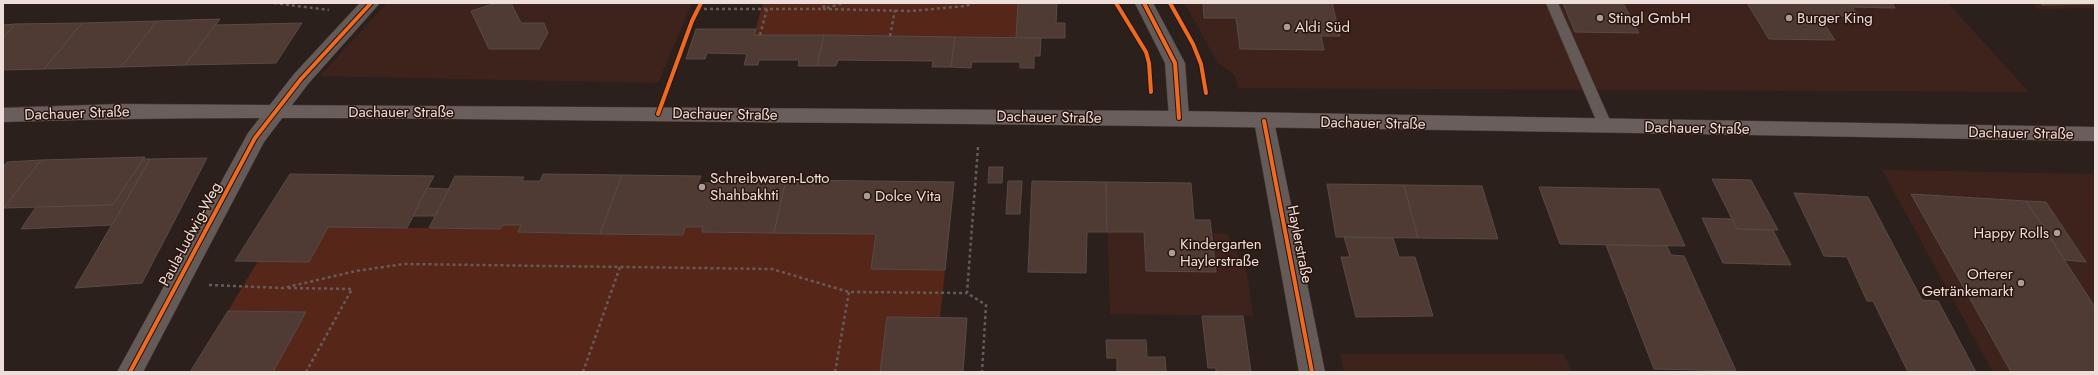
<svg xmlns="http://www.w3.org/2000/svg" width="2098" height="375" font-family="Jost,sans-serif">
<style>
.built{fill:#3e231c}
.green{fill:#562719}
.building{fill:#4f3a34;stroke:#564b48}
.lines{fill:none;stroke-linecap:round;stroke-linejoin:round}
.lane-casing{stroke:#483c3a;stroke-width:1}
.street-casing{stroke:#483c3a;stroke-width:1}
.secondary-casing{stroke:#483c3a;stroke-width:1}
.path{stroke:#655c59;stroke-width:2.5;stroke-dasharray:3 3;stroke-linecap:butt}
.lane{fill:#645a57;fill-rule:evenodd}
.street{fill:#645a57;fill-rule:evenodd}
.secondary{fill:#695e5b;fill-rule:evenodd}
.cycleway-casing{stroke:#28130d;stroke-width:6}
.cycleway{stroke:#ed6a23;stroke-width:4}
.poi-dot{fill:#aa9c97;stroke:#28130d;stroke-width:1.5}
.labels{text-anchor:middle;stroke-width:3;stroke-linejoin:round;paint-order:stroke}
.poi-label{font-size:15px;fill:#eeded9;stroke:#28130d;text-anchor:start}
.street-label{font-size:15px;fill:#eeded9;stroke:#28130d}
</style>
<rect width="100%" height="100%" fill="#2c201c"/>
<g class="built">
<polygon points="387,3 692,3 658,83 320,76"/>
<polygon points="1184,3 1948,3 2029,92 1238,88 1235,75 1218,63"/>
<polygon points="2032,3 2095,3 2095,8 2038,9"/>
<polygon points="1882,170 2095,174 2095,372 1993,372"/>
<polygon points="1106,182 1191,183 1194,220 1210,220 1212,233 1227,234 1247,272 1253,316 1110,314"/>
<polygon points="1340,354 1564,354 1572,372 1344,372"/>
</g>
<g class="green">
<polygon points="763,3 1018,3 1016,38 754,35"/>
<polygon points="503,225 521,225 518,232 683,235 685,227 876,234 871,269 945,270 940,318 887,317 880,372 273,372 306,312 228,311 258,261 309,262 328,227 500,229"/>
</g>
<g class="building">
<polygon points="496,3 511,3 521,23 544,23 548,33 539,49 489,49 471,11"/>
<polygon points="1018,3 1057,3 1056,23 1065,23 1065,38 1016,38"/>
<polygon points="1203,3 1332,3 1340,36 1321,36 1324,50 1240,49 1236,18 1204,18"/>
<polygon points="1563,3 1623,3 1639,33 1575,32"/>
<polygon points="1747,3 1892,3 1895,8 1852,7 1859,16 1819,16 1835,40 1769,39"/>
<polygon points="2040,3 2095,3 2095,4 2042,5"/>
<polygon points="220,19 185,65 121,67 157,21"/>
<polygon points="157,21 121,67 44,69 82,23"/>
<polygon points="82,23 44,69 3,70 3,38 15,24"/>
<polygon points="302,23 276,63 185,65 215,25"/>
<polygon points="15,24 3,38 3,25"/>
<polygon points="696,29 756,29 754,35 824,35 817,66 798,66 799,60 759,60 758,65 744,65 747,54 707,53 705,59 686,59"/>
<polygon points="824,35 955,37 951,67 932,67 933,61 838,60 836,66 817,66"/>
<polygon points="955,37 1041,38 1040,56 1034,56 1034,68 1020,68 1020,62 972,62 971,68 951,67"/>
<polygon points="145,157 113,205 4,208 41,160"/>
<polygon points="207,158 142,283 75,288 150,159"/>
<polygon points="143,159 150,159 112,225 21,229 36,207 113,205"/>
<polygon points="41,160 4,208 3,210 3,167 7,162"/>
<polygon points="989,167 1003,167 1002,183 988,183"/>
<polygon points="290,174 434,176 407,228 328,227 309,262 235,261"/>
<polygon points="543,174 622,175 600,234 518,232 521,225 503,225 500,229 429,228 455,176 524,177 522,181 540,181"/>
<polygon points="622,175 701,176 698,183 716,183 717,179 786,180 774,233 702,232 703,227 685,227 683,235 600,234"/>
<polygon points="1712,179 1751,180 1778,230 1737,229"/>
<polygon points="786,180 954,182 945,270 871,269 876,234 774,233"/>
<polygon points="1008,181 1022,181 1020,214 1006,214"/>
<polygon points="1032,181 1106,182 1107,232 1087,232 1086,273 1028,272"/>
<polygon points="1106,182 1191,183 1194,220 1210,220 1216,272 1146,271 1144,232 1107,232"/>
<polygon points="1327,184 1404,185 1418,238 1336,237"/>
<polygon points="1404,185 1482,186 1498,239 1418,238"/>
<polygon points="1539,187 1659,189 1685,246 1560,244"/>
<polygon points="427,188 449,189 435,216 413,216"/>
<polygon points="1794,193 1868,197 1922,300 1938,301 1976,372 1908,372 1873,301 1867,301 1847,257 1824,256"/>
<polygon points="1911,194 2026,201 2095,307 2095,372 2011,372"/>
<polygon points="2026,201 2046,202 2086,262 2065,260"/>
<polygon points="1702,218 1732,219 1737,229 1773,230 1791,265 1723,263"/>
<polygon points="1344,237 1393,238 1399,257 1415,257 1433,316 1356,317 1341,257 1350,257"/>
<polygon points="1606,245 1667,246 1671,255 1684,256 1736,371 1654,369"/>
<polygon points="228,311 306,312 273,372 190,372"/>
<polygon points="1202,316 1243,316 1251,372 1216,372 1216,368 1208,368"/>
<polygon points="887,317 967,318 963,372 880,372"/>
<polygon points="1106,340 1146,340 1147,357 1165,357 1166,372 1117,372 1117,358 1107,358"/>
</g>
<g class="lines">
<defs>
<polygon id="lane" points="1546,3 1558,3 1613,127 1611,131 1601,131 1599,127"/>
<g id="street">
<polygon points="360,3 380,3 308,84 264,142 143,372 117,372 248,133 294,74"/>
<polygon points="1135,3 1153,3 1185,63 1189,118 1186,123 1179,125 1172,123 1169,118 1165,63"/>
<polygon points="1264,114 1271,116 1274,121 1325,372 1299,372 1254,121 1257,116"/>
</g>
<path id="secondary" d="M 121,104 L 1179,111 L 2095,127 L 2095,141 C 1643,133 1191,125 739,122 C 494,120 248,114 3,122 L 3,108 Z"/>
</defs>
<use href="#lane" class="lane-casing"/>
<use href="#street" class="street-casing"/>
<use href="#secondary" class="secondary-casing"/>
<g class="path">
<polyline points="274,3 329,10"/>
<polyline points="827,8 843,3"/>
<polyline points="698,9 823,9 825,3"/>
<polyline points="823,9 911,11 965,6 974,3"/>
<polyline points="760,35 767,9"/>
<polyline points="890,36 895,10"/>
<polyline points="978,147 967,293 986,305 982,372"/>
<polyline points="209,285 283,288 356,271 404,264 772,269 849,292 967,293"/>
<polyline points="288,288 352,289 306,372"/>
<polyline points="583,372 620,267"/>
<polyline points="835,372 849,292"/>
</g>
<use href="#lane" class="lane"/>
<use href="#street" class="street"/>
<use href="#secondary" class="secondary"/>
<defs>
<g id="cycleway">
<polyline points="1116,3 1146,52 1149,63 1151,92"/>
<polyline points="1144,3 1175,63 1179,118"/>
<polyline points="1170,3 1193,44 1201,64 1206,93"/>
<polyline points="658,114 692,21 701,3"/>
<polyline points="1264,121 1312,372"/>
<polyline points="130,372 255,138 301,79 371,3"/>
</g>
</defs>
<use href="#cycleway" class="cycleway-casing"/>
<use href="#cycleway" class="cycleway"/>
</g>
<g class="poi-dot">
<circle cx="1600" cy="18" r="4"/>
<circle cx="1789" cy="18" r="4"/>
<circle cx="1287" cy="27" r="4"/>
<circle cx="702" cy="187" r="4"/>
<circle cx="867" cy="196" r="4"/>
<circle cx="2057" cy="233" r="4"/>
<circle cx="1172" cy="253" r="4"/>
<circle cx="2021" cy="283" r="4"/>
</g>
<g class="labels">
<g class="poi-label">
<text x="1608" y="23">Stingl GmbH</text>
<text x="1797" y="23">Burger King</text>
<text x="1295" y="32">Aldi Süd</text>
<text x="710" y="183">Schreibwaren-Lotto<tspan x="710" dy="17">Shahbakhti</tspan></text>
<text x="875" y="201">Dolce Vita</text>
<text x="2049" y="238" text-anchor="end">Happy Rolls</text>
<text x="1180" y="249">Kindergarten<tspan x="1180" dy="17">Haylerstraße</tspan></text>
<text x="2013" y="279" text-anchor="end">Orterer<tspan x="2013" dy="17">Getränkemarkt</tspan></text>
</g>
<g class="street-label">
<text x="401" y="117">Dachauer Straße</text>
<text transform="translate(77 113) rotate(-2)" y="5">Dachauer Straße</text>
<text transform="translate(725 114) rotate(1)" y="5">Dachauer Straße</text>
<text transform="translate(1049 117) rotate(1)" y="5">Dachauer Straße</text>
<text transform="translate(1373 123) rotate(1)" y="5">Dachauer Straße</text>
<text transform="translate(1697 128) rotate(1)" y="5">Dachauer Straße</text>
<text transform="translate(2021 133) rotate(1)" y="5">Dachauer Straße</text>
<text transform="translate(190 234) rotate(-62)" y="5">Paula-Ludwig-Weg</text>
<text transform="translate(1300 244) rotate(79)" y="5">Haylerstraße</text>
</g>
</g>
<rect width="2098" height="375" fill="none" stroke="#eeded9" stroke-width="8"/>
</svg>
